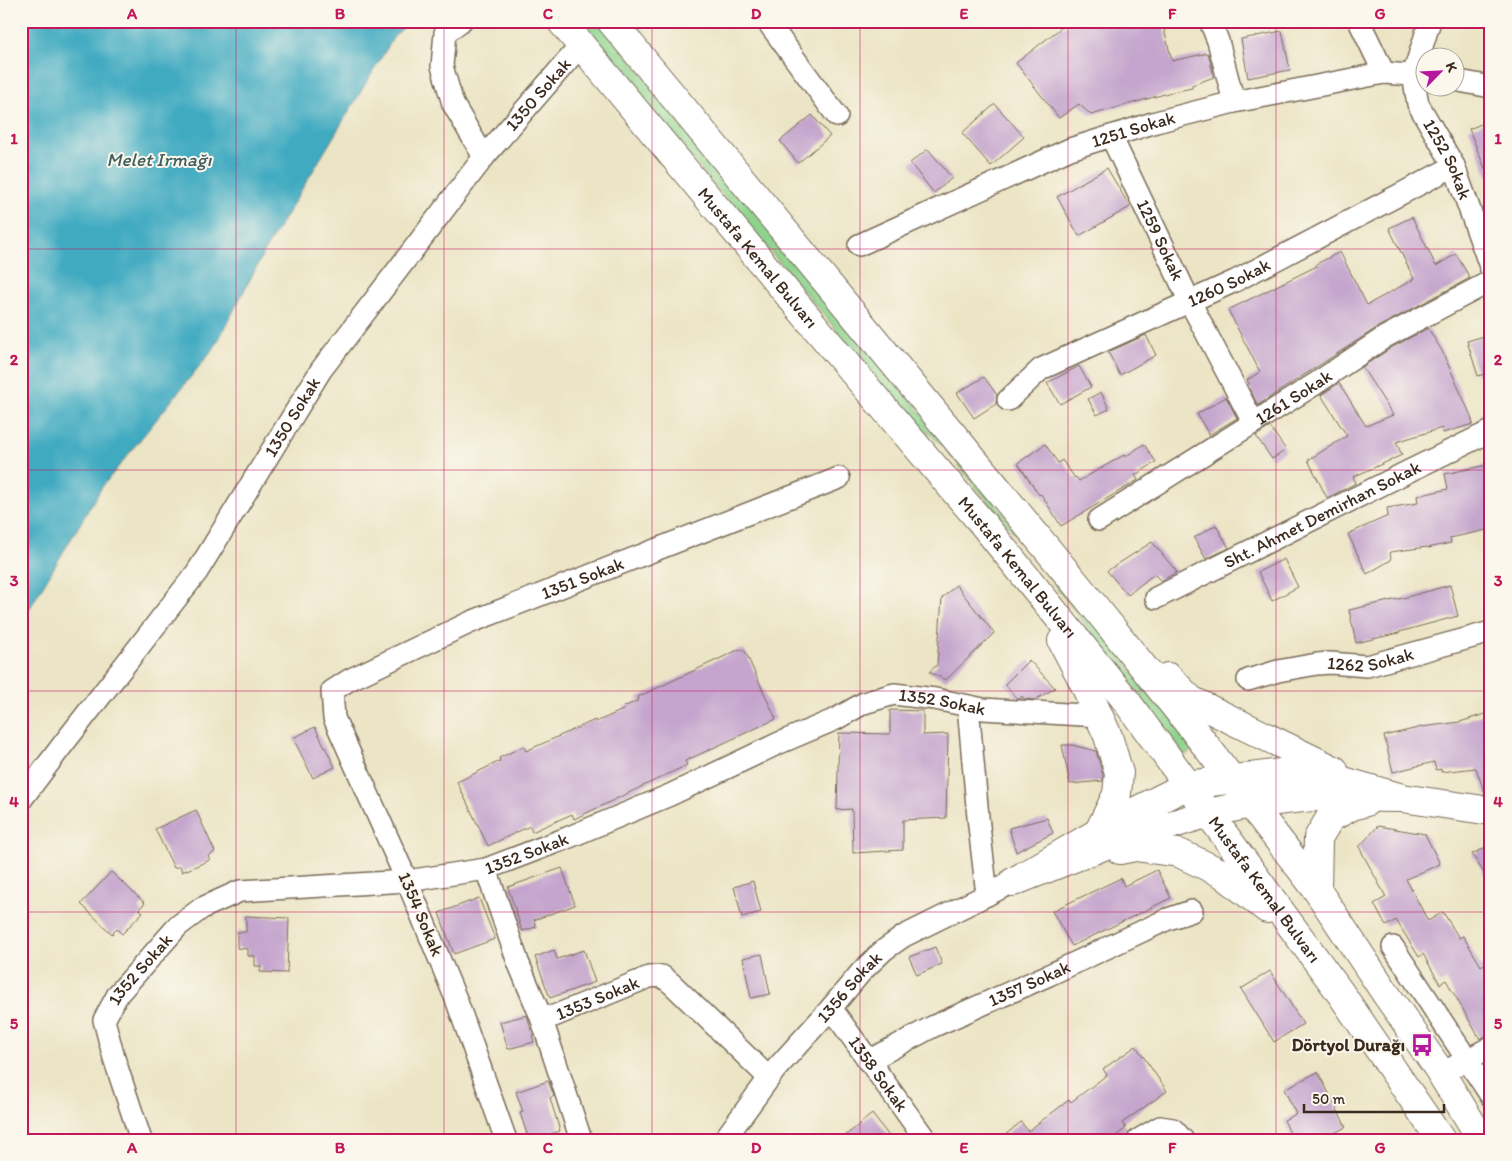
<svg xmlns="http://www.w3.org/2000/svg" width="1512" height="1161" font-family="Itim,sans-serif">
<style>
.green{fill:#8ed38d;stroke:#647e56}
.water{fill:#41aac1;stroke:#3e6a70}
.building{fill:#c5a5cd}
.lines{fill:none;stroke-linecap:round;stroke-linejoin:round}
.minor-casing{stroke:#796b58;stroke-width:24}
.major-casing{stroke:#796b58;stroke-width:30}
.highway-casing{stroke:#796b58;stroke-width:30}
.minor{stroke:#fff;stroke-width:21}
.major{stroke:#fff;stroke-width:28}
.highway{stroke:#fff;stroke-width:28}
.grid{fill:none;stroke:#c2185b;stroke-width:1;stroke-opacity:0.55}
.labels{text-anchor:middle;stroke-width:4;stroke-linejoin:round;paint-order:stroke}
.street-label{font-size:18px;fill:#3b2a1e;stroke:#fbf7ec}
.poi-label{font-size:18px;font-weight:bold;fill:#3b2a1e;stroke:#fbf7ec;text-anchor:end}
.water-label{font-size:19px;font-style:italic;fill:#3d5d5f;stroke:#fbf7ec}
.neatline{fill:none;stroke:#c2185b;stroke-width:2}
.grid-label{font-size:16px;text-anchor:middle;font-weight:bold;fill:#c2185b}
</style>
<rect width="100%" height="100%" fill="#fbf7ec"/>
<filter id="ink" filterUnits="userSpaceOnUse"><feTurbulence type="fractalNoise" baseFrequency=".02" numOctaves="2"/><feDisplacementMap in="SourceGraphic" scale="10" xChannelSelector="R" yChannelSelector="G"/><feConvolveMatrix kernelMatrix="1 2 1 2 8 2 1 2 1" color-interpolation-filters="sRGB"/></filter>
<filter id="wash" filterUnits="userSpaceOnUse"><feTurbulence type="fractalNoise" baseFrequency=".0096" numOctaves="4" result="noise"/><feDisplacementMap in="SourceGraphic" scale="20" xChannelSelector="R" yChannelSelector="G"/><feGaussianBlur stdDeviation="1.12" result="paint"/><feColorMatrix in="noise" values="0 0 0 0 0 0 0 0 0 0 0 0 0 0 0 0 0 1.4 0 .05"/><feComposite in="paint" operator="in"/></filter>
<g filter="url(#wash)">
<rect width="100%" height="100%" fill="#ebe4c5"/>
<polygon class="green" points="580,21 599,21 1196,748 1185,755 1039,564 954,459 938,441 910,417 653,112"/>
<polygon class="water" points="21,21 412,21 395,35 267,247 214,348 102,487 21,623"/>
<g id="blocks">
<g class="building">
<polygon points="1079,21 1162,21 1172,61 1208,53 1214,77 1192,85 1192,88 1168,93 1091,115 1079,104 1059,118 1016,63 1062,27"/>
<polygon points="1282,31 1290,70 1248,78 1241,39"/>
<polygon points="995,104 1024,137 991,166 962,133"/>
<polygon points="812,115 830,136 798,163 780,141"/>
<polygon points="1491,120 1491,181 1490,181 1469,129"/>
<polygon points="928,149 952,178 934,193 910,163"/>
<polygon points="1107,168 1130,207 1079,236 1057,197"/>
<polygon points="1412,217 1436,266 1456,254 1470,278 1378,327 1258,405 1247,385 1249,384 1247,380 1260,372 1228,310 1317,266 1316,264 1340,252 1367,305 1414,279 1389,228"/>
<polygon points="1428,328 1442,351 1471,416 1473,424 1443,433 1442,428 1396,442 1402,455 1353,477 1356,483 1327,498 1308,460 1347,436 1321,395 1339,383 1366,426 1393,415 1362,367 1391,348"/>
<polygon points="1491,334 1491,372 1478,376 1467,341"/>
<polygon points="1146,335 1156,355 1120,375 1108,352"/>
<polygon points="1079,366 1091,387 1060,404 1047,383"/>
<polygon points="984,377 997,395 996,404 974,418 957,393"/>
<polygon points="1101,392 1109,409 1097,415 1088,399"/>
<polygon points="1226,397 1237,418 1209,435 1197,414"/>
<polygon points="1270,427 1286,450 1272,459 1256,436"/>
<polygon points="1045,444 1058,463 1062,460 1075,478 1076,477 1079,481 1124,455 1125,457 1144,444 1156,462 1135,475 1138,480 1061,526 1041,494 1039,495 1018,463"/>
<polygon points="1487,465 1491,481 1491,529 1450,538 1451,543 1428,548 1427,547 1390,552 1391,560 1367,574 1348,534 1388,516 1387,508 1418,503 1417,496 1448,489 1445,474"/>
<polygon points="1216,525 1229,548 1206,559 1194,538"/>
<polygon points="1152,542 1177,572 1161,581 1154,574 1128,595 1107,571"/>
<polygon points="1284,559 1298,587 1272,601 1258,572"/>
<polygon points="956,585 994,633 946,680 929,672 937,665 942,598"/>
<polygon points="1450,585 1458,616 1399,632 1399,633 1356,643 1349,610 1407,597"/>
<polygon points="740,649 740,651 744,649 776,719 685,761 687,765 574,819 572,814 532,832 530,826 488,846 457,782 500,761 499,758 524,746 526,751 595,720 596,722 625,709 624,707 639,700 638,697"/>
<polygon points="1029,660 1055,688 1035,700 1024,699 1022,696 1020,699 1017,699 1005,684"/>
<polygon points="890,710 923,711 923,735 948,734 946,818 903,820 903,850 853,853 852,809 837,810 839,733 890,734"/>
<polygon points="1491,712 1491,795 1485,794 1476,768 1441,772 1441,769 1436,770 1434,762 1393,772 1384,736 1422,727 1460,722"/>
<polygon points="315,727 335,767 313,778 293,738"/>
<polygon points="1062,745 1072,745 1096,751 1103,775 1103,781 1070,784"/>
<polygon points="196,810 215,852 208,856 210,860 182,872 180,866 174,868 155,829"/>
<polygon points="1047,818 1053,833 1016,852 1009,828"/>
<polygon points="1378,826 1425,834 1440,864 1406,879 1428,921 1443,912 1459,938 1463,936 1481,966 1491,960 1491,1034 1488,1035 1480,1039 1446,980 1440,984 1423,954 1419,957 1396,920 1386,926 1374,904 1386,897 1359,847"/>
<polygon points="1491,845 1491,884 1472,854"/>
<polygon points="562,868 575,905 534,920 536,927 522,931 508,887"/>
<polygon points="1157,870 1171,898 1072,946 1052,911 1121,878 1124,886"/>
<polygon points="111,872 145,903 139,909 143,912 122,934 117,929 112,934 81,904"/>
<polygon points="753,881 761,912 742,917 734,887"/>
<polygon points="479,898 495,939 454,954 439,913"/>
<polygon points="246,916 289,918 287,973 260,972 261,966 255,966 255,956 248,956 248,949 237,948 237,932 246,932"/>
<polygon points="935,947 942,964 917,975 909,957"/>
<polygon points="554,950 557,959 584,950 595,982 550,998 535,957"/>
<polygon points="762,954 770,994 751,998 743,958"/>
<polygon points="1270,971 1303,1024 1274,1042 1241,989"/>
<polygon points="527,1015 534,1042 508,1049 500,1022"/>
<polygon points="1136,1046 1167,1091 1122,1123 1126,1128 1111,1140 999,1140 1021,1122 1028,1131 1069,1100 1071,1102 1107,1075 1103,1069"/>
<polygon points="1318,1072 1346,1127 1321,1140 1293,1140 1284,1120 1296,1114 1284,1089"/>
<polygon points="548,1081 554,1096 550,1098 560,1131 533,1140 529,1140 520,1113 523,1112 516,1092"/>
<polygon points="872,1114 892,1140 840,1140"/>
</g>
</g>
</g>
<g filter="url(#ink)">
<use href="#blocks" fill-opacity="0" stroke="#796b58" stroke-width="1"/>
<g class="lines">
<defs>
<g id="minor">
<polyline points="461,21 445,33 442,66 453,104 484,157"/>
<polyline points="767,21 837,116"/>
<polyline points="1210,21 1218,41 1234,102"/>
<polyline points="1359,21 1384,73"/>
<path id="s1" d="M 1430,21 L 1413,75 L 1418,104 L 1454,166 L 1491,269"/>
<polyline points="1454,80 1491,87"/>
<path id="s2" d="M 1111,136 L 1190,302 L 1253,422"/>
<path id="s3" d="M 859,245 L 1070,149 L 1156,122 L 1234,102 L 1384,73 L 1424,76"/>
<path id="s4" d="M 1008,400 L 1041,369 L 1235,281 L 1454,166"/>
<path id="s5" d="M 1099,520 L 1315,384 L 1385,337 L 1491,281"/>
<path id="s6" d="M 1156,598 L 1409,471 L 1491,431"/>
<path id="s7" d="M 1248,680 L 1278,671 L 1317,664 L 1330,663 L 1367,666 L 1491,632"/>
<polyline points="968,706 978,817 987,895"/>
<path id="s8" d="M 21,800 L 61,747 L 197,572 L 321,370 L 484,157 L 581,45"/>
<path id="s9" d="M 486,869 L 518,962 L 541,1017 L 554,1016 L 649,977 L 662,976 L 672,984 L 769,1078"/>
<polyline points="1393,947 1491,1096"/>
<path id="s10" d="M 831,1008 L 926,1140"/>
<polyline points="541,1017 581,1140"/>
<path id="s11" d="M 868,1061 L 934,1026 L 1049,975 L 1168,919 L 1192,911"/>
<polyline points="1442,1073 1491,1047"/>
<path id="s12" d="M 141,1140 L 114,1058 L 104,1020 L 118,994 L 178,926 L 202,908 L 240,891 L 407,881 L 486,869 L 567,838 L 670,795 L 777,744 L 836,719 L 864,703 L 894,694 L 935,699 L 983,709 L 1099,716"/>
<path id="s13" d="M 506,1140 L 456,999 L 407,881 L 334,718 L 332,691 L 349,680 L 471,622 L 839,478"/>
<path id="s14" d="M 724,1140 L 775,1070 L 831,1008 L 862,971 L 884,950 L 904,936 L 1013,882"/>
<polyline points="1138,1140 1160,1127 1173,1129 1183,1140"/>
</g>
<polyline id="major" points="1402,798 1491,811"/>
<g id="highway">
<path id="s15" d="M 561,21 L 842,359 L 983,524 L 1124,698 L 1339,991 L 1441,1140"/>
<polyline points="611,21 1091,602 1193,729 1317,890 1386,994 1437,1067 1482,1140"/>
<polyline points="1062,641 1082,679 1108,736 1119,773 1117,794 1099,831"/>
<polyline points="1168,677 1191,700 1334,770"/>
<polygon points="1289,772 1319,774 1402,798 1312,797 1250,804 1209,813 1106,845 1013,882 1128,815 1188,785"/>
<polyline points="1120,850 1135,847 1179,853 1223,874 1267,909"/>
<polyline points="1317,890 1318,838 1330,818 1352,806 1366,802"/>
</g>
</defs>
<use href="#minor" class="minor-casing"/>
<use href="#major" class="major-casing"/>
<use href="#highway" class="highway-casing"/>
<use href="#minor" class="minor"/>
<use href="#major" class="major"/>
<use href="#highway" class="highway"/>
</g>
</g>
<path class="grid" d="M 236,21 L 236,1140M 444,21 L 444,1140M 652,21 L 652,1140M 860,21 L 860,1140M 1068,21 L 1068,1140M 1276,21 L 1276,1140M 21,249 L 1491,249M 21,470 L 1491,470M 21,691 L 1491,691M 21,912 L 1491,912"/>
<defs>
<symbol id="bus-bare" viewBox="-9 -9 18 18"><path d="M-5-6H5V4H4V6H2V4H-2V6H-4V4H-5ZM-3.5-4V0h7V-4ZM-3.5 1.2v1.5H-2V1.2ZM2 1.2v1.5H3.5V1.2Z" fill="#b5179e" stroke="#fbf7ec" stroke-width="2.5" paint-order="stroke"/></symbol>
</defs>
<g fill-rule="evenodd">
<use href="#bus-bare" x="1406" y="1029" width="32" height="32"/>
</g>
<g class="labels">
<g class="street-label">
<text dy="6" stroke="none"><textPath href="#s8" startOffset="876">1350 Sokak</textPath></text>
<text dy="6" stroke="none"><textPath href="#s3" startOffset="298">1251 Sokak</textPath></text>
<text dy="6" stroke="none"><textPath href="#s1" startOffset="149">1252 Sokak</textPath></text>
<text dy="6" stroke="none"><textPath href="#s2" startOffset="115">1259 Sokak</textPath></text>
<text dy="6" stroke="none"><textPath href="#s15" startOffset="308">Mustafa Kemal Bulvarı</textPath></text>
<text dy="6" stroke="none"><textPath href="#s4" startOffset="252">1260 Sokak</textPath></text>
<text dy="6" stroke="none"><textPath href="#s5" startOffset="230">1261 Sokak</textPath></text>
<text dy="6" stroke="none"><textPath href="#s8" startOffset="470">1350 Sokak</textPath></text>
<text dy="6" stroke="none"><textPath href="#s6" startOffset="186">Sht. Ahmet Demirhan Sokak</textPath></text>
<text dy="6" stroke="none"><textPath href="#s15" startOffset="712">Mustafa Kemal Bulvarı</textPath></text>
<text dy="6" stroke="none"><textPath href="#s13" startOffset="758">1351 Sokak</textPath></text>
<text dy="6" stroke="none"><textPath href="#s7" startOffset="125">1262 Sokak</textPath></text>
<text dy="6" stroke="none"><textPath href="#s12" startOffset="1058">1352 Sokak</textPath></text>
<text dy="6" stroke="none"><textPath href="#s12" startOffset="608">1352 Sokak</textPath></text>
<text dy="6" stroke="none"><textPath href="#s15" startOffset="1118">Mustafa Kemal Bulvarı</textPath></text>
<text transform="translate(421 914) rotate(67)" y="6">1354 Sokak</text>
<text dy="6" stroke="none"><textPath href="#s12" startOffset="188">1352 Sokak</textPath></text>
<text dy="6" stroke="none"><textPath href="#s11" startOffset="179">1357 Sokak</textPath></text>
<text dy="6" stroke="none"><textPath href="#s14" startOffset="198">1356 Sokak</textPath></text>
<text dy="6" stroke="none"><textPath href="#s9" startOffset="218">1353 Sokak</textPath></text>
<text dy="6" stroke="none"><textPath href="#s10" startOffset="81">1358 Sokak</textPath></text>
</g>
<g class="poi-label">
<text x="1405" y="1051">Dörtyol Durağı</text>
</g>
<g class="water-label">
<text x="159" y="166">Melet Irmağı</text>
</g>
</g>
<rect width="1512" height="1161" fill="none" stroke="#fbf7ec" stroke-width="55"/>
<g transform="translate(1440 72) rotate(66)"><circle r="24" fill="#fbf7ec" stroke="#aea59a"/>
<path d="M0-4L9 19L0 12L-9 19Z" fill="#b5179e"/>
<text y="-8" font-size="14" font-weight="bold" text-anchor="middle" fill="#3b2a1e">K</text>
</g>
<path d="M1304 1104v8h140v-8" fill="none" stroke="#3b2a1e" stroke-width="2.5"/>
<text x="1312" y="1104" font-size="15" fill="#3b2a1e" stroke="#fbf7ec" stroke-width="4" paint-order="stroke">50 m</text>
<rect x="28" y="28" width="1456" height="1106" class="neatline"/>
<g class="grid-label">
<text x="132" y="19">A</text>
<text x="340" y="19">B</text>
<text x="548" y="19">C</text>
<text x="756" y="19">D</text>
<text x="964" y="19">E</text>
<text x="1172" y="19">F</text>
<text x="1380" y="19">G</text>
<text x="14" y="144">1</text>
<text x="1498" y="144">1</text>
<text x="14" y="365">2</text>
<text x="1498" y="365">2</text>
<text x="14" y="586">3</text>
<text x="1498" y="586">3</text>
<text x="14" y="807">4</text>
<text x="1498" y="807">4</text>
<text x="14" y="1029">5</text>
<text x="1498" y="1029">5</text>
<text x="132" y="1153">A</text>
<text x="340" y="1153">B</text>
<text x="548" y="1153">C</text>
<text x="756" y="1153">D</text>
<text x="964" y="1153">E</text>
<text x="1172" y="1153">F</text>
<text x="1380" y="1153">G</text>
</g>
</svg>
